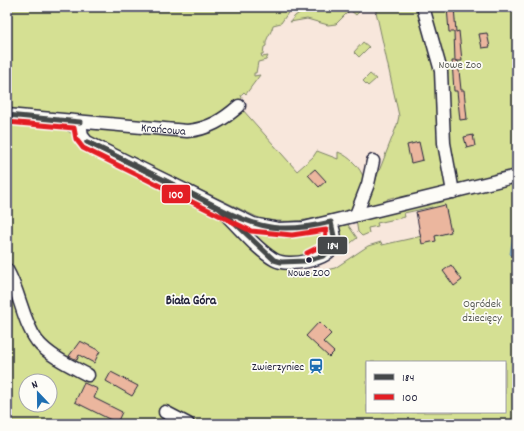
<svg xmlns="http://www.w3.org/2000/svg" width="524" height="431" font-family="Dekko,sans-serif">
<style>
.green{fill:#d5e093;stroke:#7c8167;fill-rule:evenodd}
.water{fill:#9bdafd;stroke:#6b90af}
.building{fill:#ebb69e;stroke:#22223b}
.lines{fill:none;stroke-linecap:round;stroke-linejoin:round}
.minor-casing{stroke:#22223b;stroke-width:15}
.minor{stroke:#fdfcf7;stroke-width:12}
.bus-1-casing{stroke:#fdfcf7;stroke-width:8}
.bus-2-casing{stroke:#fdfcf7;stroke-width:8}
.bus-1{stroke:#45484a;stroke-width:5}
.bus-2{stroke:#e31e24;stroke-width:5}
.bus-dot{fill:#22223b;stroke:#fdfcf7;stroke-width:1.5}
.labels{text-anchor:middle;stroke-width:3.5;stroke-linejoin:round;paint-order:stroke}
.bus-label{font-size:11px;fill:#22223b;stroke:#fdfcf7}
.park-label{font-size:12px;fill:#585b55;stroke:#fdfcf7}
.street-label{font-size:12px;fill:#22223b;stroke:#fdfcf7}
.poi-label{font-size:12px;fill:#22223b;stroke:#fdfcf7;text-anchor:end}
.neighbourhood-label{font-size:13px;font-weight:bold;fill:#22223b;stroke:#fdfcf7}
.line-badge{stroke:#fdfcf7;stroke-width:1.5}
.badge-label{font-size:11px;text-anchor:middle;font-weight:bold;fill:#fff}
</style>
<rect width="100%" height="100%" fill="#f8e7dc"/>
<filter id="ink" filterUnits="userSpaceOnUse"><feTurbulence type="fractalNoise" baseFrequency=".025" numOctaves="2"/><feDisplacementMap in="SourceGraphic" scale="8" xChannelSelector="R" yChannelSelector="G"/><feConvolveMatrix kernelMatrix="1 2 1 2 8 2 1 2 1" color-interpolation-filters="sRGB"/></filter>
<g filter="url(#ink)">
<g class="green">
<path d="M 7,7 L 292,7 L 281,23 L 273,25 C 272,33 265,38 266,46 L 264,47 L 263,54 L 261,54 L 262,57 L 268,56 L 266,60 L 258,62 L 256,73 L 254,73 L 254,76 L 260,75 L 246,94 L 244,92 L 241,95 L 242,98 L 238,104 L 196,127 L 7,112 Z"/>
<polygon points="308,7 311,7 314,12 322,7 364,7 356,15 350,10 336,24 328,25 307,19 290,22 295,16"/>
<path d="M 375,7 L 517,7 L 517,424 L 7,424 L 7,123 L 64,129 L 71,133 L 80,144 L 81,143 L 213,209 L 291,269 L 291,278 L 335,268 L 368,246 L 381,242 L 382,245 L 422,236 L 433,210 L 432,207 L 404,213 L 405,217 L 377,223 L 378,226 L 368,228 L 369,233 L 362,236 L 358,232 L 356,220 L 396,201 L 394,197 L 387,199 L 388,203 L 365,207 L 397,125 L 399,116 ZM 367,362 L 505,362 L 505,412 L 367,412 ZM 26,381 L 50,381 L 50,405 L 26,405 Z"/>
<polygon points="363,42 369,47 359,57 354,52"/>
<polygon points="370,74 376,79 368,86 363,81"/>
<path d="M 242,109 L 297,171 L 313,157 L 317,151 L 338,159 L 338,152 C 349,156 361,168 364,179 L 351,210 C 320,218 291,226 259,218 L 92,138 L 90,135 L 88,136 L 90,128 L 185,134 Z"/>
<polygon points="346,222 357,238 333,257 338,247 336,226"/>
<polygon points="245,227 323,230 329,235 328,249 294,261 272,252"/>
</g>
<polygon class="water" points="517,232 517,255 514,257 510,254 513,236"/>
<g class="building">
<polygon points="447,7 454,7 456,32 459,31 462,61 455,61 454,32 449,32"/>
<polygon points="487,33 490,47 482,48 479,34"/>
<polygon points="452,61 458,61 461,90 464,90 467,119 460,120 457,91 454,91"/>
<polygon points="473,135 475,146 467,148 464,137"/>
<polygon points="419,142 423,160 411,163 407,145"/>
<polygon points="315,169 326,181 319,187 308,175"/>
<polygon points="445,205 451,232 435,236 436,241 422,244 416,212"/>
<polygon points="451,265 462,280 454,286 443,271"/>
<polygon points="319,322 331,334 323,342 334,352 329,357 306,336"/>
<polygon points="80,341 100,351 94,363 79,355 77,360 69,356"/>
<polygon points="111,372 138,386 132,396 106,381"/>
<polygon points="84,383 98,389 94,398 122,412 117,423 75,402"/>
</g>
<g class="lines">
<defs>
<g id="minor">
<polyline points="423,7 441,71 444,143 453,192"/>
<path id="s1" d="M 7,115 L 187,131 C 209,129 223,120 239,106"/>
<polyline points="80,122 82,136 87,142 253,224 278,229 304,228 517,176"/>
<path d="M 225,214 C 240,228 257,250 275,260 C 288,267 327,261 333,246 C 337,238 333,229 331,222"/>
<polyline points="356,215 368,184 373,161"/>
<path d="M 7,270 C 20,292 22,320 37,341 C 49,356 71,366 88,375"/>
<polyline points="165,412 188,424"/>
</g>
</defs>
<use href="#minor" class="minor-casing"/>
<use href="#minor" class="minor"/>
<defs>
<g id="bus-1">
<polyline points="7,115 80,122"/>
<polyline points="87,142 124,160"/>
<polyline points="87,142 124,160"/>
<polyline points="124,160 182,189"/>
<polyline points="124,160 182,189"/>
<polyline points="182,189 219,208"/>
<polyline points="182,189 219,208"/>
<path d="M 219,208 C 261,230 285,233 331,222 L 335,241 L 329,252 L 323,256 L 306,261 L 281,262 L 274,260 Z"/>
</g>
<polyline id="bus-2" points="7,122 74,128 76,139 83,148 251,231 292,235 326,230 325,244 307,253"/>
</defs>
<use href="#bus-1" class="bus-1-casing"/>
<use href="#bus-2" class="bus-2-casing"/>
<use href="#bus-1" class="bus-1"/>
<use href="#bus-2" class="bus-2"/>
</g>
</g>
<defs>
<symbol id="station-bare" viewBox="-9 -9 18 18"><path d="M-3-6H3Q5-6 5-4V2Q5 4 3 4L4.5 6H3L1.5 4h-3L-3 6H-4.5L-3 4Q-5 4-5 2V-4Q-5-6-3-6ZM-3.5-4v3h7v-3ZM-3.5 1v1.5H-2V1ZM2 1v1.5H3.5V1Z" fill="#1f6fb2" stroke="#fdfcf7" stroke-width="2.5" paint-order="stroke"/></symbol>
</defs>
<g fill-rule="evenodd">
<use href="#station-bare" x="305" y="355" width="22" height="22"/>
</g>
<circle class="bus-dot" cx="309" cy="260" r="3.5"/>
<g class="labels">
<g class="bus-label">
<text x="309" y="276">Nowe ZOO</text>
</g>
<g class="park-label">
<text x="460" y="68">Nowe Zoo</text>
<text x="482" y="307">Ogródek<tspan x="482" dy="14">dziecięcy</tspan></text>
</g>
<g class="street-label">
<text dy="4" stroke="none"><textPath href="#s1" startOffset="157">Krańcowa</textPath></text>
</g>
<g class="poi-label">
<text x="304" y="370">Zwierzyniec</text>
</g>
<g class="neighbourhood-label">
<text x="191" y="304">Biała Góra</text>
</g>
</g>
<g class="line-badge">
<rect x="161" y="184" width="30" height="20" rx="4" fill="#e31e24"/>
<rect x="317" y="236" width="31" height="19" rx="4" fill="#45484a"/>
</g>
<g class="badge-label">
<text x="176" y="198">100</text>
<text x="333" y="249">184</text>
</g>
<rect width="524" height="431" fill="none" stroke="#fdfcf7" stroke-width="24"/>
<rect x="12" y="12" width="500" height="407" fill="none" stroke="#22223b" stroke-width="1.5" filter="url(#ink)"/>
<rect x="366" y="361" width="140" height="52" fill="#fdfcf7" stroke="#a5a5ac"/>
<rect x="374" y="374" width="20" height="6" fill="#45484a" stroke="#a5a5ac"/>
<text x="402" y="381" font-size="12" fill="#22223b">184</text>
<rect x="374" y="394" width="20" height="6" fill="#e31e24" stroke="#a5a5ac"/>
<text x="402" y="401" font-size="12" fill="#22223b">100</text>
<g transform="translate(38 393) rotate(338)"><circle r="19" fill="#fdfcf7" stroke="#a5a5ac"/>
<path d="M0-3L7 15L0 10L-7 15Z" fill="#1f6fb2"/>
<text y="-6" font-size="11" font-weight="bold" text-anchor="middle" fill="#22223b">N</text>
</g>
</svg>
